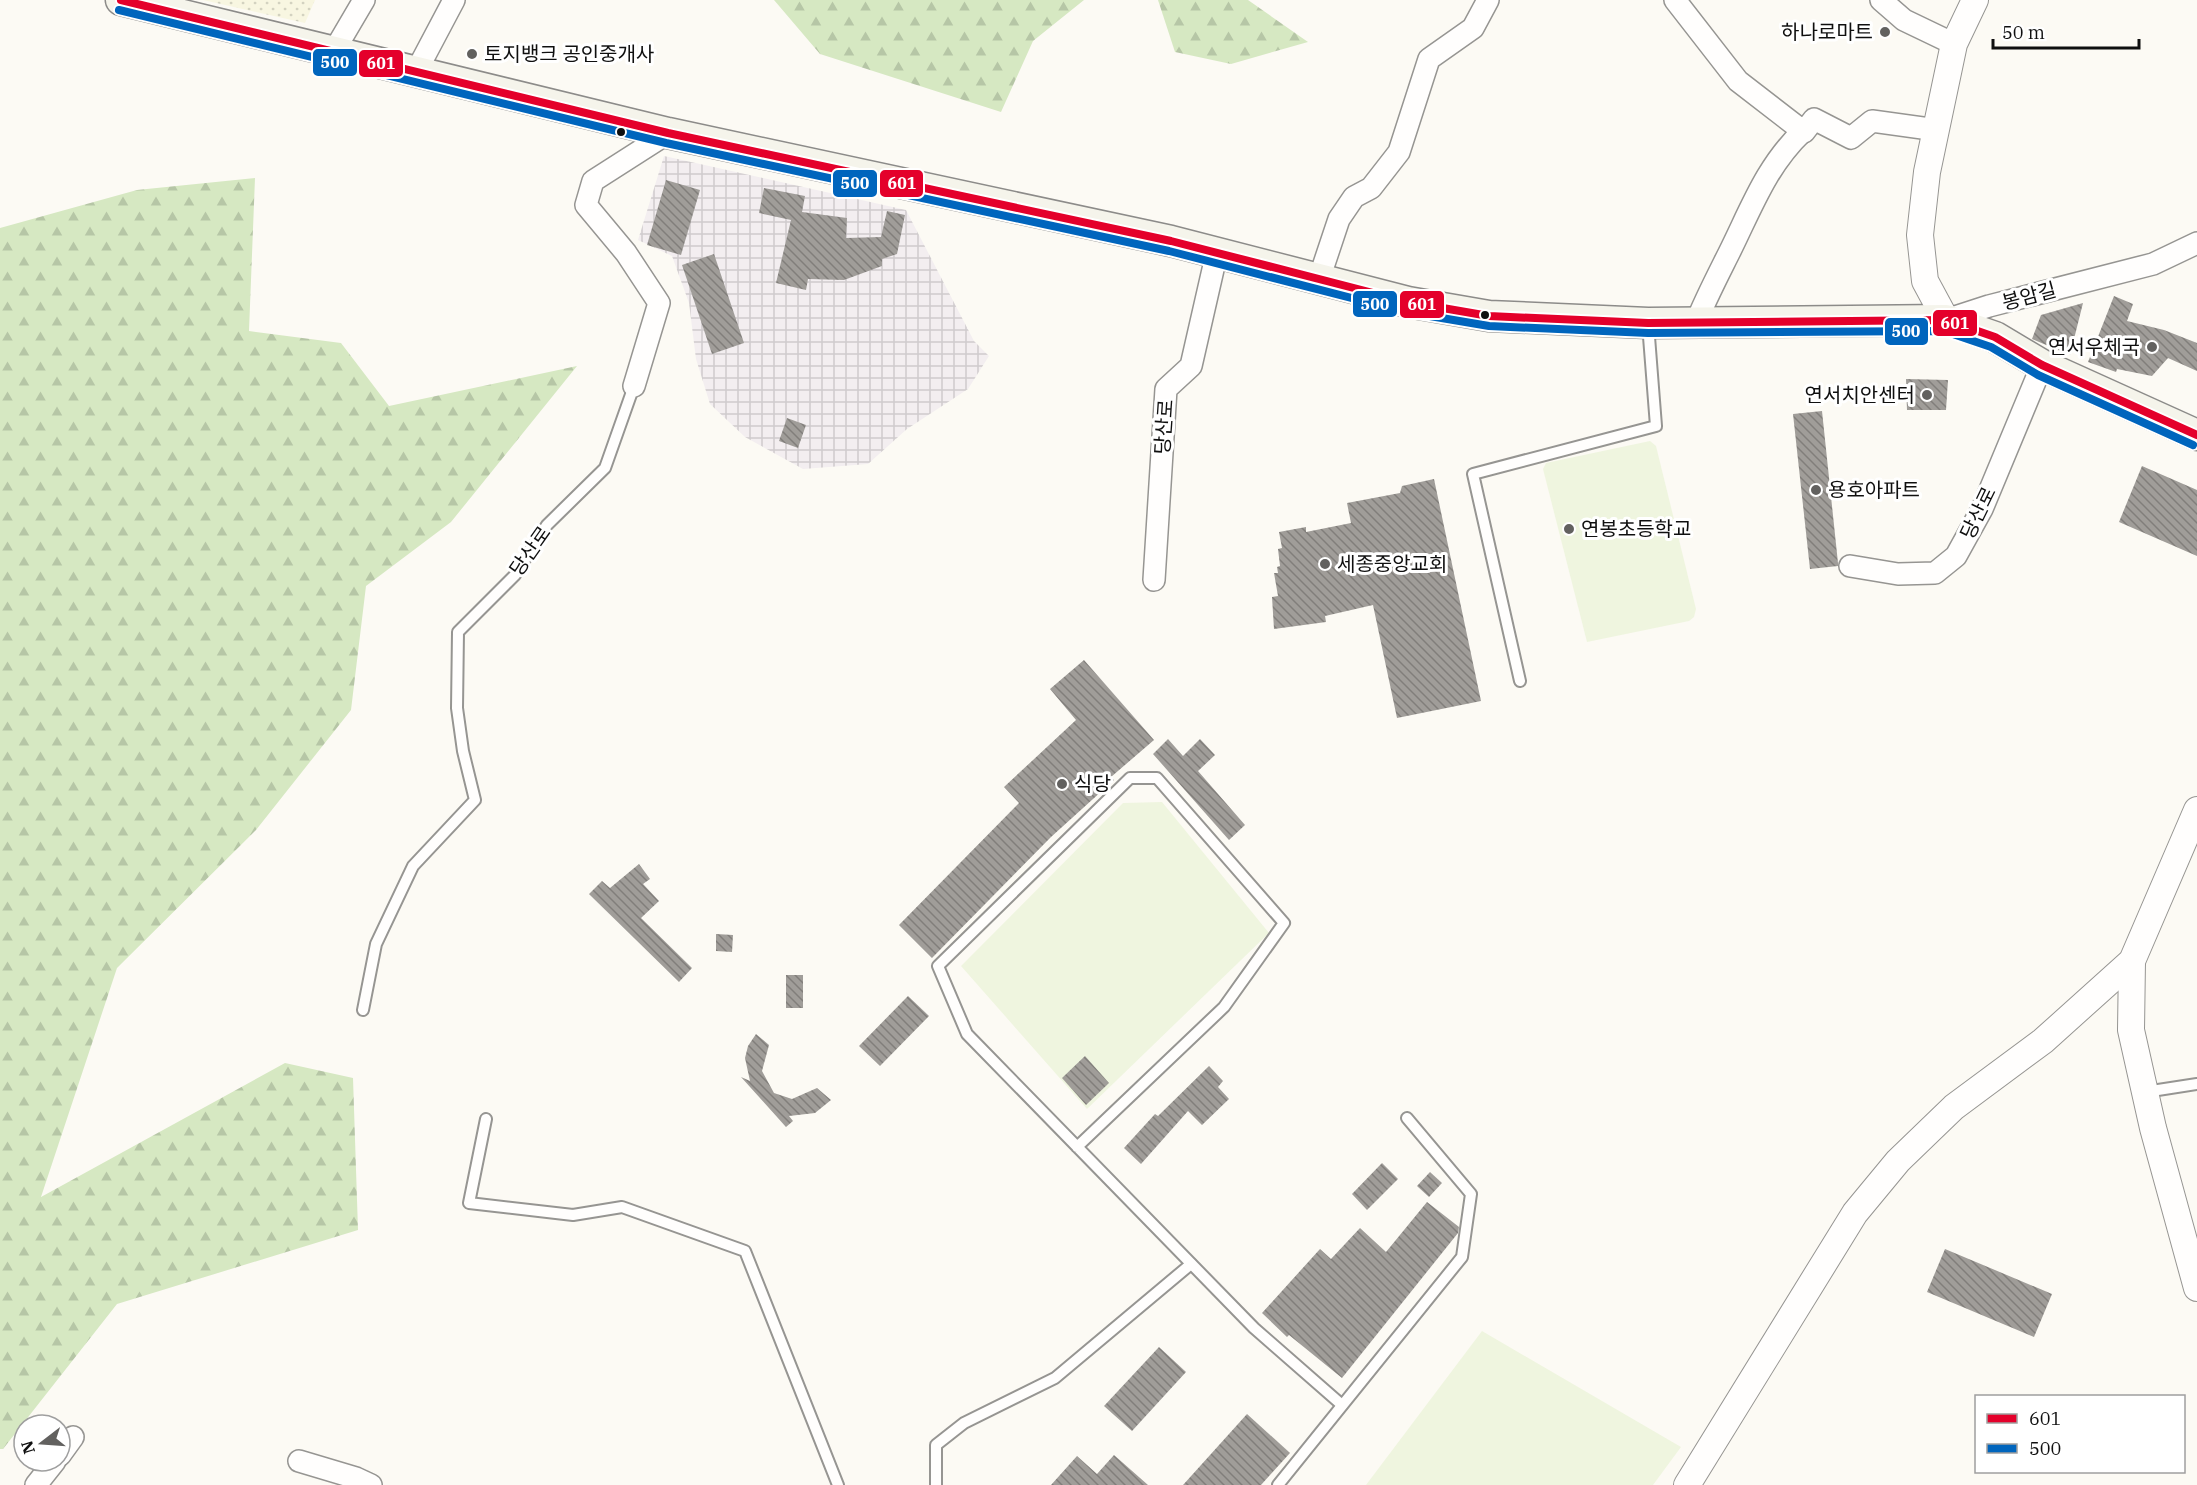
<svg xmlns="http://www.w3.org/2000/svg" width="2197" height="1485" font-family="'IBM Plex Serif','Noto Sans KR',serif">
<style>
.industrial{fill:url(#industrial-grid)}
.farmland{fill:url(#farmland-dots)}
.forest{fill:url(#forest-firs)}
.pitch{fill:#eff5df}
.building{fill:url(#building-back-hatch)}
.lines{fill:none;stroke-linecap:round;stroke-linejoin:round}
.service-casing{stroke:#969592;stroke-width:14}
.minor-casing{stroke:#969592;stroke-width:24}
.tertiary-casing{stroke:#969592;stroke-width:28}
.secondary-casing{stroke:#8c8b89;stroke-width:33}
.service{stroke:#fffefd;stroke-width:10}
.minor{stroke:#fffefd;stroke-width:21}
.tertiary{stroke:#fffefd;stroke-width:26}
.secondary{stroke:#f5f4eb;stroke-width:30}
.bus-1-casing{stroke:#fff;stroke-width:12}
.bus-2-casing{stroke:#fff;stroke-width:12}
.bus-1{stroke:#e4002b;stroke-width:8}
.bus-2{stroke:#0065bd;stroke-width:8}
.poi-dot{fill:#62615f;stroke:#fff;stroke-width:2}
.bus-dot{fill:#0f0f0f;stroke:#fff;stroke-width:2}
.labels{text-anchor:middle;stroke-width:6;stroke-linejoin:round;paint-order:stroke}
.poi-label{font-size:20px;fill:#0f0f0f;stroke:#fff;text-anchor:start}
.street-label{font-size:20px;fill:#0f0f0f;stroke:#fff}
.line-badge{stroke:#fff;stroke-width:2}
.badge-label{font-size:16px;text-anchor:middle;font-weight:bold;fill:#fff}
</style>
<defs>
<pattern id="industrial-grid" width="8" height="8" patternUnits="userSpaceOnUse" patternTransform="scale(1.5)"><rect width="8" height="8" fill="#f3eef0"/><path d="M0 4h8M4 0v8" fill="none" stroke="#cfcbcd"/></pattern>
<pattern id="farmland-dots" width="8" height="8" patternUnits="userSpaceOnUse" patternTransform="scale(1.5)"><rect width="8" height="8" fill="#f8f6e1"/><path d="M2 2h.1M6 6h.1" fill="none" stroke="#d3d2c0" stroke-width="1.8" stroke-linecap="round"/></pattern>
<pattern id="forest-firs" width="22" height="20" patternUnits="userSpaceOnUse" patternTransform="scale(1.5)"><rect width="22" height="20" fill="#d6e8c2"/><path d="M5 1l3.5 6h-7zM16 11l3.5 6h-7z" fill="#b6c6a6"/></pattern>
<pattern id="building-back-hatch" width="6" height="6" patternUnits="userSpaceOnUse" patternTransform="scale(1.5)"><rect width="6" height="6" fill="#a09d99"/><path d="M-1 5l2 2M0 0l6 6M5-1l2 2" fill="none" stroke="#817e7b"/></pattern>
</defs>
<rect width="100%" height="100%" fill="#fcfaf4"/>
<polygon class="industrial" points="664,156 906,210 974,341 989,356 968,389 907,429 868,464 803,469 745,437 710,404 696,359 689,303 672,256 638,240"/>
<polygon class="farmland" points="203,0 315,0 305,23"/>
<g class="forest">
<polygon points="774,0 1084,0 1033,41 1001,112 820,54"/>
<polygon points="1158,0 1248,0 1308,42 1231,64 1175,52"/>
<polygon points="255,178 249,331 341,343 389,406 577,366 451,522 366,586 351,710 256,830 117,968 41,1197 285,1063 353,1078 358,1230 117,1304 3,1449 0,1449 0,228 137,190"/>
</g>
<g class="pitch">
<polygon points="1650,441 1656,446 1696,609 1694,617 1689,621 1587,642 1543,469 1546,463"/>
<polygon points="1162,802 1269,933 1087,1109 961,966 1123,803"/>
<polygon points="1482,1331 1681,1447 1653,1485 1366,1485"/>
</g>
<g class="building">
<polygon points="666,180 700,190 681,255 647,245"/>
<polygon points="764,188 805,196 802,212 847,218 846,238 881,237 887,211 905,215 897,254 882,259 882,266 844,280 808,279 806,290 776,283 791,220 759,213"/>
<polygon points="714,254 744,343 712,354 682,265"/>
<polygon points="2114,296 2133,304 2127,321 2164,330 2197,343 2197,371 2168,358 2152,376 2117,369 2116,372 2088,362"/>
<polygon points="2083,303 2070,355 2032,339 2041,315"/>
<polygon points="1906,379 1948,380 1946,410 1907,410"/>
<polygon points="1822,411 1838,563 1838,566 1810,569 1793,414"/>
<polygon points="787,418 806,425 798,448 779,441"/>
<polygon points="2142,466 2197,490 2197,556 2119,522"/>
<polygon points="1434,479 1481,701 1397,718 1373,605 1325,616 1326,622 1274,629 1272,597 1278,596 1274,573 1278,573 1277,567 1280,566 1278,549 1282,548 1279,532 1306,527 1306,532 1351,523 1347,503 1400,493 1402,486"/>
<polygon points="1084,660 1154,740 1111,777 1114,780 1051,837 932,958 899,925 1019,803 1004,787 1076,720 1050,689"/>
<polygon points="1168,739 1183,756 1200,739 1215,755 1198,771 1245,825 1229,840 1153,754"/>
<polygon points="639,864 650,879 643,884 659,901 641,918 692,968 679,982 589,894 602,881 610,888"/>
<polygon points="716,934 733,935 732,952 716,951"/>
<rect x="786" y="975" width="17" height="33"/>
<polygon points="908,996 929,1016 880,1066 859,1046"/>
<polygon points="756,1034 769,1045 762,1071 774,1093 792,1099 817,1088 831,1100 815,1113 789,1116 793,1121 786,1127 741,1077 750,1081 745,1058 748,1046"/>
<polygon points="1085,1056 1109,1083 1086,1105 1062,1078"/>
<polygon points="1209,1066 1223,1081 1218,1087 1229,1099 1202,1125 1188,1111 1141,1164 1124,1148 1155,1114 1158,1116"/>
<polygon points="1382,1163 1398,1179 1367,1210 1352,1194"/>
<polygon points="1430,1172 1442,1183 1429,1197 1417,1186"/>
<polygon points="1427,1202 1459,1227 1458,1233 1342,1378 1289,1335 1287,1337 1262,1313 1320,1249 1331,1259 1360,1228 1386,1252"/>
<polygon points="1945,1249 2052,1294 2034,1337 1927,1292"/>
<polygon points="1159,1347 1186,1372 1132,1431 1104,1406"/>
<polygon points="1247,1414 1290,1453 1261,1485 1183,1485"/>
<polygon points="1114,1455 1148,1485 1051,1485 1077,1456 1097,1474"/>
</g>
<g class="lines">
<defs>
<g id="service">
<polyline points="1520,681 1473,474 1656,426 1648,324"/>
<polyline points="363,1010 376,944 413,866 475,800 463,751 457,708 458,632 515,575 547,525 605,468 634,386"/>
<polyline points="2145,1092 2197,1084"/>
<polyline points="486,1119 469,1203 573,1215 622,1207 745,1251 838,1485"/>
<polyline points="1077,1147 1224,1007 1284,923 1157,778 1130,778 938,966 967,1034 1254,1328 1342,1405"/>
<polyline points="936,1485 936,1445 964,1423 1055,1378 1191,1264"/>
<polyline points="1278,1485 1462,1257 1471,1194 1407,1118"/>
</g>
<g id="minor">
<polyline points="1675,0 1738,81 1804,132 1814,119 1851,138 1872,121 1937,130"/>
<polyline points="1881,0 1904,20 1954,44"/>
<polyline points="334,51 364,0"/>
<polyline points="417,70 454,0"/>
<polyline points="1319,279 1339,219 1354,197 1371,188 1399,152 1429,59 1473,28 1488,0"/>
<polyline points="1946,320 1989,306 2153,264 2197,243"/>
<path d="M 1695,325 C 1705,300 1717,277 1729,253 C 1751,209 1766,166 1803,131"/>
<polyline points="634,386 659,303 626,253 586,205 593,181 668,133"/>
<polyline points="1850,566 1898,574 1935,573 1956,556 1982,509 2042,365"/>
<polyline points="1154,580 1166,389 1191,366 1217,252"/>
<polyline points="60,1455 73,1437"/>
<polyline points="299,1461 356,1478 371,1485"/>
<polyline points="36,1485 55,1461"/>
</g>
<g id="tertiary">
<polyline points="1946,320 1925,281 1920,235 1927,172 1954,44 1975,0"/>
<polyline points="2132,961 2131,1030 2153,1128 2197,1288"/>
<polyline points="1687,1485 1855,1213 1898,1161 1954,1107 2043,1041 2132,961 2197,810"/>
</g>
<polyline id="secondary" points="121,0 668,133 1171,241 1408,302 1489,316 1648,323 1946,320 1995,337 2042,365 2197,435"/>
</defs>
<use href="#service" class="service-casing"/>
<use href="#minor" class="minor-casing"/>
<use href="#tertiary" class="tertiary-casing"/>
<use href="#secondary" class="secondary-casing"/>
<use href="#service" class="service"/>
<use href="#minor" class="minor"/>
<use href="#tertiary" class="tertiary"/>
<use href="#secondary" class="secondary"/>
<defs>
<polyline id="bus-1" points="121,0 668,133 1171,241 1408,302 1489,316 1648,323 1946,320 1995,337 2042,365 2197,435"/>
<polyline id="bus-2" points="119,10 666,143 1169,251 1406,312 1489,326 1648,333 1944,331 1991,347 2038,375 2193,445"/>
</defs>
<use href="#bus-1" class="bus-1-casing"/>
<use href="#bus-2" class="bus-2-casing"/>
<use href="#bus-1" class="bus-1"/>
<use href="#bus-2" class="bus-2"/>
</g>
<g class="poi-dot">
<circle cx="1885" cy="32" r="6"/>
<circle cx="472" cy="54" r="6"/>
<circle cx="2152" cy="347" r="6"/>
<circle cx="1927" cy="395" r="6"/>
<circle cx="1816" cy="490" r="6"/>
<circle cx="1569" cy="529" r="6"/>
<circle cx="1325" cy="564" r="6"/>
<circle cx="1062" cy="784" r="6"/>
</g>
<g class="bus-dot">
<circle cx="621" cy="132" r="5"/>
<circle cx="1485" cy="315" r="5"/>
</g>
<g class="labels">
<g class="poi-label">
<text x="1873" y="39" text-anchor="end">하나로마트</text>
<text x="484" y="61">토지뱅크 공인중개사</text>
<text x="2140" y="354" text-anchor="end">연서우체국</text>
<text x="1915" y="402" text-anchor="end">연서치안센터</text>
<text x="1828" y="497">용호아파트</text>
<text x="1581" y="536">연봉초등학교</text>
<text x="1337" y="571">세종중앙교회</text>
<text x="1074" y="791">식당</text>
</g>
<g class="street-label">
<text transform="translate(2029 296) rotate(-15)" y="7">봉암길</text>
<text transform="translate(1164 427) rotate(-86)" y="7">당산로</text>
<text transform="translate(1978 513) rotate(-64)" y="7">당산로</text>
<text transform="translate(530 551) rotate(-55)" y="7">당산로</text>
</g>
</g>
<g class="line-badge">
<rect x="312" y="48" width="46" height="29" rx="6" fill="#0065bd"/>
<rect x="358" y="49" width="46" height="29" rx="6" fill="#e4002b"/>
<rect x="879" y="169" width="45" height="29" rx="6" fill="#e4002b"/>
<rect x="832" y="169" width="46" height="29" rx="6" fill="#0065bd"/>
<rect x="1352" y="290" width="46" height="28" rx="6" fill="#0065bd"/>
<rect x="1399" y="290" width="46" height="29" rx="6" fill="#e4002b"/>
<rect x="1932" y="309" width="46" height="28" rx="6" fill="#e4002b"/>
<rect x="1884" y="317" width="45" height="29" rx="6" fill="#0065bd"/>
</g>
<g class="badge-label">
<text x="335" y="68">500</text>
<text x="381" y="69">601</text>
<text x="902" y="189">601</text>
<text x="855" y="189">500</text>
<text x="1375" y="310">500</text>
<text x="1422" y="310">601</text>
<text x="1955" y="329">601</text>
<text x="1906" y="337">500</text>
</g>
<rect x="1975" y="1395" width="210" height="78" fill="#ffffff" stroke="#9f9f9f" stroke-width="1.5"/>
<rect x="1987" y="1414" width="30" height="9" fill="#e4002b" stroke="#9f9f9f" stroke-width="1.5"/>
<text x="2029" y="1425" font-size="18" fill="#0f0f0f">601</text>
<rect x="1987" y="1444" width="30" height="9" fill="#0065bd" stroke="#9f9f9f" stroke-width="1.5"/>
<text x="2029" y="1455" font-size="18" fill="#0f0f0f">500</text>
<g transform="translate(42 1443) rotate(253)"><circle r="28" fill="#ffffff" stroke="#9f9f9f" stroke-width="1.5"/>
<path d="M0-4.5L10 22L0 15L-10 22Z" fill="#62615f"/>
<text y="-9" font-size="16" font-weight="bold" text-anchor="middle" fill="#0f0f0f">N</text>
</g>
<path d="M1993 39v9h146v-9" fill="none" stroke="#0f0f0f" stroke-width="3"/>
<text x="2002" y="39" font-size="18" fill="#0f0f0f" stroke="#ffffff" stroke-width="4.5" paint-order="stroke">50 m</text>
</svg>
